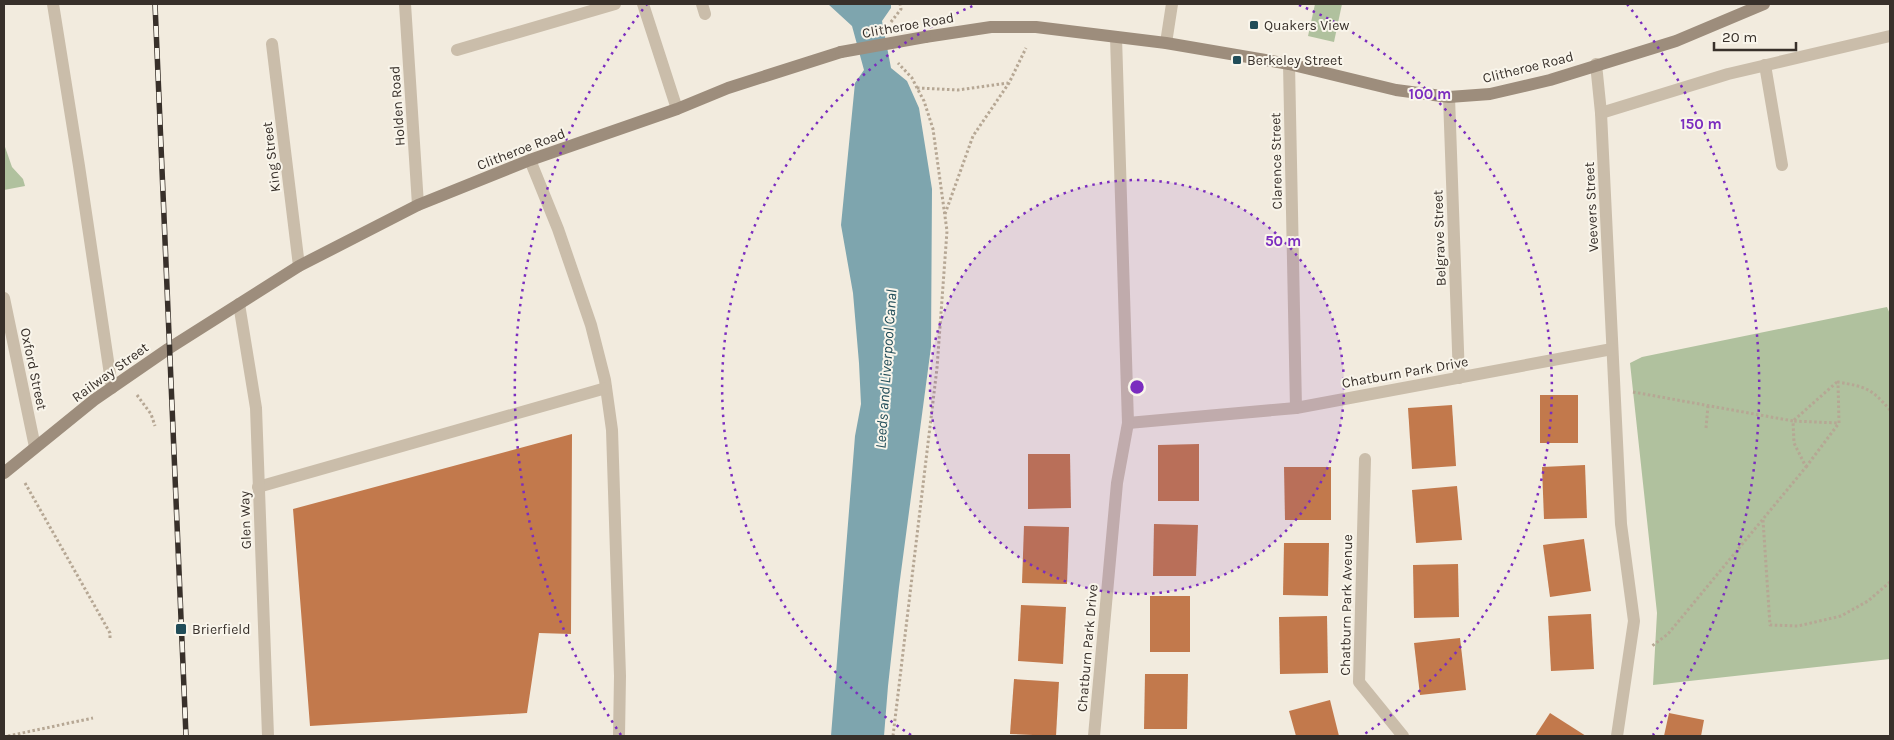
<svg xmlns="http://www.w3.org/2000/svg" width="1894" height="740" font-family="Karla,sans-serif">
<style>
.green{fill:#b0c19e}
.water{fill:#7ea5ae}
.building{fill:#c2794c}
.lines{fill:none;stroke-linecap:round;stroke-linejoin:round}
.path{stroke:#b6a794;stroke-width:3;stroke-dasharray:2.5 2.5;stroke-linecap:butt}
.service{stroke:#cabdaa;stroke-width:12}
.minor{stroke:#cabdaa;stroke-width:12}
.secondary{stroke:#9d8d7c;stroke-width:12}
.rail-casing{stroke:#38302a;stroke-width:5.5}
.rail{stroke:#f9f5eb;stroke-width:4;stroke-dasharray:11;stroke-linecap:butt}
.secondary-bridge{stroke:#9d8d7c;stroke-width:12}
.ring{fill:none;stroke:#7b2cbf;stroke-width:2.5;stroke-dasharray:2.5 5}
.poi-dot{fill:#204c58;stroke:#f9f5eb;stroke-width:2}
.labels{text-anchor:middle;stroke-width:4;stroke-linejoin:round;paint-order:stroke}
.street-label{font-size:14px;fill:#38302a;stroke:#f9f5eb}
.poi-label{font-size:14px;fill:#38302a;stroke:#f9f5eb;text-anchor:start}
.water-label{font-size:15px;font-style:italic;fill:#204c58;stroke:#f9f5eb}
.centre{fill:#7b2cbf;stroke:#f9f5eb;stroke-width:2.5}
.ring-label{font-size:15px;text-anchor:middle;font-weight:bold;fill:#7b2cbf;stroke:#f9f5eb;stroke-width:4;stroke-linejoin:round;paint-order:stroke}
</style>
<rect width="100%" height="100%" fill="#f2ebde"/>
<g class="green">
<polygon points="1315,4 1342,4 1334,42 1308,36"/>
<polygon points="4,144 12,167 23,179 25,186 4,190"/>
<polygon points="1887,307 1890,314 1890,659 1653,685 1657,613 1630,363 1642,357"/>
</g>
<polygon class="water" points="828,4 891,4 891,8 882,21 891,68 907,81 919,108 932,189 931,347 899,587 888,686 884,736 831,736 855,436 861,404 859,363 853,293 841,225 855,83 864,70 852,26"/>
<g class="building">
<rect x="1540" y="395" width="38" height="48"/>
<polygon points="1452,405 1456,466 1412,469 1408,408"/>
<polygon points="572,434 571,634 539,633 527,713 310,726 293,509"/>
<polygon points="1199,444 1199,501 1158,501 1158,445"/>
<polygon points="1028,454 1070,454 1071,508 1028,509"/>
<polygon points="1585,465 1587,518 1544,519 1542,467"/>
<polygon points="1284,467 1331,467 1331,520 1285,520"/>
<polygon points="1457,486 1462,540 1416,543 1412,490"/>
<polygon points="1154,524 1198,525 1196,576 1153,576"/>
<polygon points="1024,526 1069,527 1067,584 1022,583"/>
<polygon points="1584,539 1591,591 1550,597 1543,545"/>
<polygon points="1284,543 1329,543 1328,596 1283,595"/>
<polygon points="1458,564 1459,617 1414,618 1413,565"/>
<rect x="1150" y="596" width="40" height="56"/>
<polygon points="1021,605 1066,607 1063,664 1018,661"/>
<polygon points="1591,614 1594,669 1551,671 1548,616"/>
<polygon points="1327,616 1328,673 1280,674 1279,617"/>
<polygon points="1460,638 1466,690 1420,695 1414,643"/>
<polygon points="1145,674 1188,674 1187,729 1144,729"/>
<polygon points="1014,679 1059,682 1056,736 1010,734"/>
<polygon points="1330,700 1339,736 1296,736 1289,711"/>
<polygon points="1550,713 1586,736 1535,736"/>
<polygon points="1669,713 1704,720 1701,736 1664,736"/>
</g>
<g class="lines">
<g class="path">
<polyline points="891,22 901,9 900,4"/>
<polyline points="917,88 958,90 1008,83"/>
<polyline points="945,214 973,136 1009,83 1026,48"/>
<polyline points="1837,382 1793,421 1838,423"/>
<polyline points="1633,392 1793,421 1794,443 1806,467 1668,634 1652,646"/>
<polyline points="137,395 151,414 155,426"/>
<polyline points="1706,428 1708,406"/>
<path d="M 1806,467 L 1839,423 L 1838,382 C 1866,387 1871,388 1890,410"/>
<polyline points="25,483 110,633 110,638"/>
<polyline points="1763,520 1770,625 1798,626 1841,616 1868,601 1890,582"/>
<polyline points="8,736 93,718"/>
<polyline points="893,736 937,368 947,231 933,129 924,101 917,88 912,78 898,63"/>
</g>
<g class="service">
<polyline points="53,4 79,166 112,388"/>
<polyline points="702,4 705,14"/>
<polyline points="1765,65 1782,165"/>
<polyline points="530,160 558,229 591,325 605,380 612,430 620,676 619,736"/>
<polyline points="258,487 606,388"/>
</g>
<g class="minor">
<polyline points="405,4 418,205"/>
<polyline points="643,4 677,109"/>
<polyline points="1166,43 1172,4"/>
<polyline points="272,44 299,266"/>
<polyline points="457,50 615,4"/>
<polyline points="1289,64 1296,408"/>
<polyline points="1596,64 1601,113 1621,524 1634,621 1617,736"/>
<polyline points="1449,97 1459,378"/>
<polyline points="1601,113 1728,74 1890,36"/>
<polyline points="4,298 35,447"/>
<polyline points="239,304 256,408 268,736"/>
<polyline points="1128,423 1296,408 1612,349"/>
<polyline points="1365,459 1359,682 1403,736"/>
<polyline points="1094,736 1117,483 1128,423 1116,37"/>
</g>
<g class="secondary">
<polyline points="925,37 991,27 1036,27 1166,43 1289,64 1396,90 1449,97 1490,94 1550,80 1676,41 1764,4"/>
<polyline points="4,473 94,400 168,349 299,266 418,205 530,160 677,109 728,88 841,52"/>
</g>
<defs>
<polyline id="rail" points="155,4 186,736"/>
</defs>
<use href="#rail" class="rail-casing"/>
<use href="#rail" class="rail"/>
<polyline class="secondary-bridge" points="841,52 925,37"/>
</g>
<circle cx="1137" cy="387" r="207" fill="#7b2cbf" fill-opacity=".12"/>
<g class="ring">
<circle cx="1137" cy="387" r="207"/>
<path d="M911 735A415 415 0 0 1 975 5M1299 5A415 415 0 0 1 1363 735"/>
<path d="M621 735A622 622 0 0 1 647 4M1627 4A622 622 0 0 1 1653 735"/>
</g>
<g class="poi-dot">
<rect x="1249" y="20" width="10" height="10" rx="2.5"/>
<rect x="1232" y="55" width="10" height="10" rx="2.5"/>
<rect x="175" y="623" width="12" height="12" rx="2.5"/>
</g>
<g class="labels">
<g class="street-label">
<text transform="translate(908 25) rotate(-10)" y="5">Clitheroe Road</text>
<text transform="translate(1528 67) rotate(-14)" y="5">Clitheroe Road</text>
<text transform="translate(397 106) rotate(-94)" y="5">Holden Road</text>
<text transform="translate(521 149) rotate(-21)" y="5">Clitheroe Road</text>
<text transform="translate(271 157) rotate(-97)" y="5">King Street</text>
<text transform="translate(1276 161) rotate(-91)" y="5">Clarence Street</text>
<text transform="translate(1591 207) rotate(-93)" y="5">Veevers Street</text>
<text transform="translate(1439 238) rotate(-92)" y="5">Belgrave Street</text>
<text transform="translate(34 369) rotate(78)" y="5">Oxford Street</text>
<text transform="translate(110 372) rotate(-36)" y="5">Railway Street</text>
<text transform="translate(1405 372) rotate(-10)" y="5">Chatburn Park Drive</text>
<text transform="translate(245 520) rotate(-92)" y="5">Glen Way</text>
<text transform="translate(1346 605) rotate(-89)" y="5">Chatburn Park Avenue</text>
<text transform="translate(1087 648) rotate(-85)" y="5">Chatburn Park Drive</text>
</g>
<g class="poi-label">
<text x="1264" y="30">Quakers View</text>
<text x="1247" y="65">Berkeley Street</text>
<text x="192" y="634">Brierfield</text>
</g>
<g class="water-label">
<text transform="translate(886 369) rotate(-86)" y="5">Leeds and Liverpool Canal</text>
</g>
</g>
<circle cx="1137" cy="387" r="8" class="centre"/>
<g class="ring-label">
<text x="1430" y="99">100 m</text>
<text x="1701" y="129">150 m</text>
<text x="1283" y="246">50 m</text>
</g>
<rect width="1894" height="740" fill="none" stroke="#38302a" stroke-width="10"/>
<path d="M1714 42v8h82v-8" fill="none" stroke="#38302a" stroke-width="2.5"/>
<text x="1722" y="42" font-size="15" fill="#38302a" stroke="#f9f5eb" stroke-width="4" paint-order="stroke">20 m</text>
</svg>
